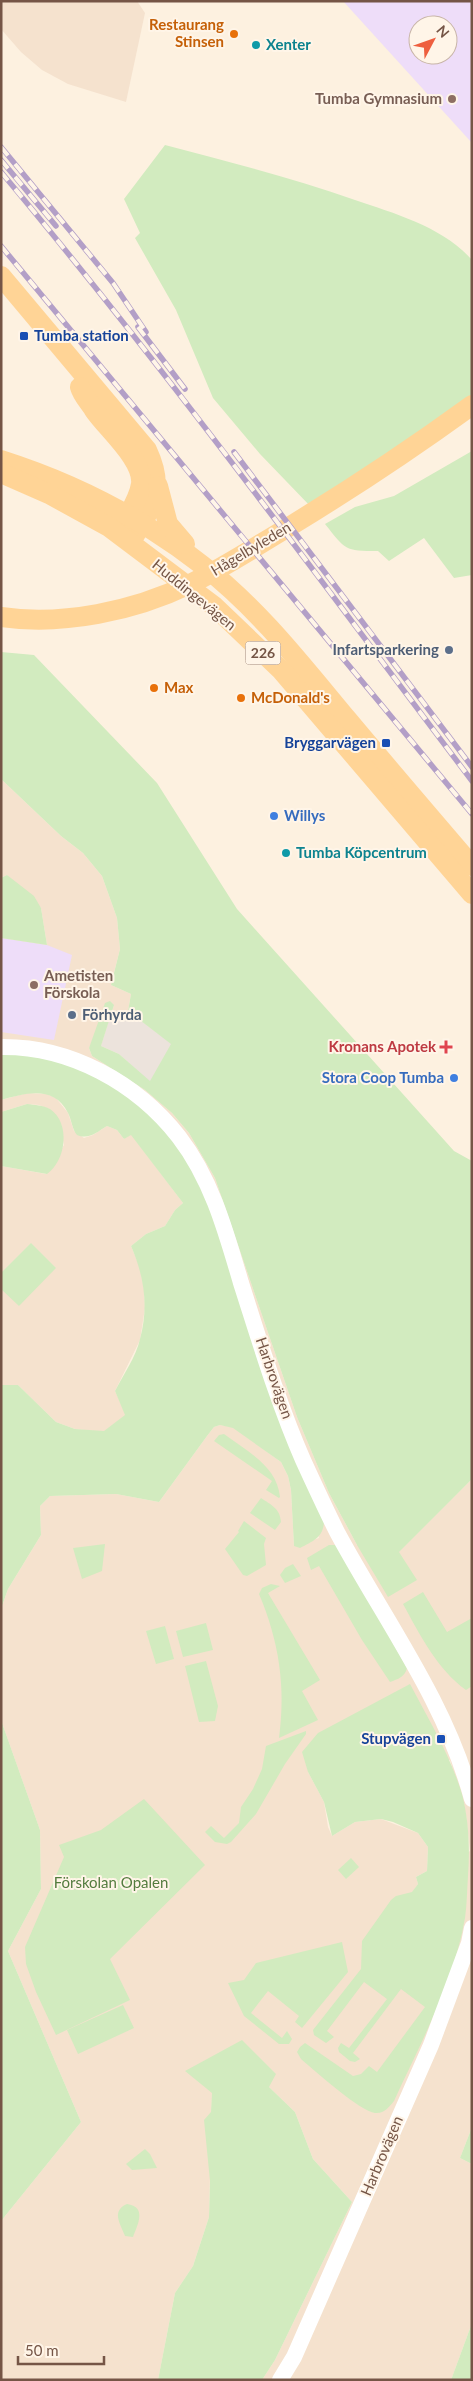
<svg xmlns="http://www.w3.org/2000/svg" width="473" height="2381" font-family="Lato,sans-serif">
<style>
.residential{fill:#f5e2ce;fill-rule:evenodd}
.industrial{fill:#ece3dc}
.education{fill:#eeddf9;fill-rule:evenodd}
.green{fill:#d2ebbf}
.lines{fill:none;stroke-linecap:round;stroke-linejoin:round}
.minor{stroke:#fff;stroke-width:16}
.major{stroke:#ffd496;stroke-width:20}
.rail-casing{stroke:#b39fc7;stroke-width:5.5}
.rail{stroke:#fff5e8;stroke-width:4;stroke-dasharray:11;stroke-linecap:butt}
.food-dot{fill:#e8710a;stroke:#fff5e8;stroke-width:2}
.culture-dot{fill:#0f9aa8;stroke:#fff5e8;stroke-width:2}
.education-dot{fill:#8d6e63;stroke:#fff5e8;stroke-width:2}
.transit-dot{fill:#1a4fb4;stroke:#fff5e8;stroke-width:2}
.service-dot{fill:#5c6f8a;stroke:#fff5e8;stroke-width:2}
.shop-dot{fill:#3f7fe0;stroke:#fff5e8;stroke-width:2}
.health-dot{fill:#e0444e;stroke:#fff5e8;stroke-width:2}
.labels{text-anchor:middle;stroke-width:4;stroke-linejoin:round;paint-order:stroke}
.shield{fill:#fff5e8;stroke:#9e8577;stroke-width:1}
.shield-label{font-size:14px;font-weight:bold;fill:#755546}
.food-label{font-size:15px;font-weight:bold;fill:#c56008;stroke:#fff5e8;text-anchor:start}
.culture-label{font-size:15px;font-weight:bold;fill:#0d838f;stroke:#fff5e8;text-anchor:start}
.education-label{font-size:15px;font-weight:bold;fill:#785e54;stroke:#fff5e8;text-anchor:end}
.transit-label{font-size:15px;font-weight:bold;fill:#164399;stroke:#fff5e8;text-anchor:end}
.street-label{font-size:15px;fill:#755546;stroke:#fff5e8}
.service-label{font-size:15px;font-weight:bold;fill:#4e5e75;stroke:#fff5e8;text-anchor:end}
.shop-label{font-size:15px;font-weight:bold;fill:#366cbe;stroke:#fff5e8;text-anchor:start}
.health-label{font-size:15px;font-weight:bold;fill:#be3a42;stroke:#fff5e8;text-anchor:end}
.park-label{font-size:15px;fill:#537c3e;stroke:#fff5e8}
</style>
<rect width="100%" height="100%" fill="#fdf1e0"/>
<g class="residential">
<polygon points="1,1 137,1 145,13 126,102 68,84 42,70 21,52 1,29"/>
<path d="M 1,779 L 61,836 L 83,853 L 102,876 L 117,918 L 120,949 L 111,985 L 131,994 L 128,1011 L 101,1046 L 114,1005 L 89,1048 L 92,1056 L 145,1090 L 172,1113 L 189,1133 L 215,1178 L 297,1417 L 329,1493 L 357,1545 L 437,1513 L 472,1479 L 472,2127 L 460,2158 L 472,2164 L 472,2323 L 451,2380 L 262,2380 L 275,2360 L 352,2202 L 313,2159 L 295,2112 L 269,2087 L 212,2093 L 209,2217 L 193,2266 L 175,2293 L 158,2380 L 1,2380 L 1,2221 L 81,2122 L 8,1951 L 41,1889 L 40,1830 L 1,1720 L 1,1609 L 8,1589 L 41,1535 L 40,1506 L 50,1496 L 116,1494 L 159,1502 L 207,1436 L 214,1427 L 220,1425 L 233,1427 L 281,1462 L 288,1476 L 291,1490 L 294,1546 L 319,1538 L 190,1163 L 1,1055 L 1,938 L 47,945 L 41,908 L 7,875 L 1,878 ZM 450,1760 L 466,1815 L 470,1851 L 412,1893 L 418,1884 L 416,1877 L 427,1871 L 428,1847 L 418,1833 L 381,1819 L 355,1822 L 332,1836 L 328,1827 L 324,1802 L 308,1772 Z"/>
<polygon points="27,1093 47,1094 56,1098 68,1113 74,1131 84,1138 93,1135 107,1126 117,1130 124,1139 131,1134 183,1203 175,1210 165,1226 146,1234 131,1246 140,1268 144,1288 145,1308 140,1340 115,1391 126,1415 104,1432 75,1429 56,1422 18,1385 1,1385 1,1166 46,1174 64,1145 59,1120 49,1109 39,1105 27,1104 1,1112 1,1100"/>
</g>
<polygon class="industrial" points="112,1011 128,1011 172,1044 150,1082 119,1054 101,1046"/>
<g class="education">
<path d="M 343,1 L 472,1 L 472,143 ZM 418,25 L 448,25 L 448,55 L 418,55 Z"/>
<polygon points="1,938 47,945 72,955 54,1040 1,1032"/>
</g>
<g class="green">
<path d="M 165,145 C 229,162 293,178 355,200 C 396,214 443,227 472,260 L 472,397 L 312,508 L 260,454 L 213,398 L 176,310 L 135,238 L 140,233 L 124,199 Z"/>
<path d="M 472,451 L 472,575 L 454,578 L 424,538 L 389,561 L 378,551 C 344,551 346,550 325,524 L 355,507 L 394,496 Z"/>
<polygon points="1,652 34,655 157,783 237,909 454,1151 472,1161 472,1479 399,1552 417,1580 388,1597 357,1545 329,1493 297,1417 215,1178 189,1133 172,1113 145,1090 92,1056 89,1048 105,1003 110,1001 114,1005 101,1046 119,1054 150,1081 171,1044 128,1011 131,994 111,985 120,949 117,918 102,876 83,853 61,836 1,779"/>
<polygon points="7,875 34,896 41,908 47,945 1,938 1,878"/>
<path d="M 1,1055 C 17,1055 35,1054 51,1058 C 105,1072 162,1116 190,1164 C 199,1180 206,1196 214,1212 L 324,1522 C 323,1538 313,1541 300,1548 L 294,1546 L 291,1490 L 288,1476 L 281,1462 L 233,1428 L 220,1425 L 214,1427 L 207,1436 L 159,1502 L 116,1494 L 50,1496 L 40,1506 L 41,1535 L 8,1589 L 1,1609 L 1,1385 L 18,1385 L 56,1422 L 75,1429 L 104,1431 L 125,1415 L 115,1391 C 123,1375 136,1357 140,1339 C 149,1306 144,1276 131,1246 L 146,1234 L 165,1226 L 175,1210 L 183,1203 L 131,1135 L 124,1139 L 117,1130 L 107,1126 C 97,1132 89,1140 77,1135 C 72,1129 72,1121 68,1113 C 54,1085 26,1093 1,1100 Z"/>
<path d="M 27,1104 C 35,1105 43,1105 50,1109 C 71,1123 66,1161 47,1174 L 1,1166 L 1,1112 Z"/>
<polygon points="31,1243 56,1268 19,1306 1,1289 1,1273"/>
<path d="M 224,1434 C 248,1452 277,1466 280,1497 L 279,1498 L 266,1490 L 272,1481 L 214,1441 L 219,1435 Z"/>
<path d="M 261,1498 C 271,1505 280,1508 281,1522 L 275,1530 L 250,1513 Z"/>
<polygon points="244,1521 266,1538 264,1544 266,1565 247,1576 243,1575 225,1549 239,1532 238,1531"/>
<polygon points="105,1544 102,1571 82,1579 73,1548"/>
<path d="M 329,1545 L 335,1545 L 339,1548 L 407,1668 C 405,1677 398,1679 390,1682 L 362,1640 L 319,1566 L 311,1570 L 307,1558 Z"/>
<polygon points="293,1564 301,1576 285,1583 280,1575 285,1568"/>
<path d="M 271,1584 L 280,1586 L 268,1593 L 320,1680 L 302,1691 L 318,1720 L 279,1738 C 286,1687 279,1641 259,1594 L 262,1588 Z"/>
<path d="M 423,1592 L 447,1632 L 472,1618 L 472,1686 L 466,1690 C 437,1669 420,1635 403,1604 Z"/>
<polygon points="206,1623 213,1650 183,1657 176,1631"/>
<polygon points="165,1626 174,1659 156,1664 146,1631"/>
<polygon points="206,1661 218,1706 215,1721 199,1722 185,1666"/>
<path d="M 410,1684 C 429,1720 450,1755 462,1794 C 469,1821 470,1849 468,1876 C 467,1890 467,1904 465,1918 C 454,1982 421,2042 394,2101 C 389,2107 384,2114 375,2113 C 361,2112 314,2070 301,2059 L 297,2052 L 300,2047 L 305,2043 L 353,2076 L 361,2074 L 369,2066 L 377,2072 L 425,2007 L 401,1989 L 353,2053 L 360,2059 L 355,2062 L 350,2061 L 339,2052 L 338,2048 L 341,2043 L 349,2048 L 387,1999 L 364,1982 L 327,2031 L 334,2037 L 326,2043 L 314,2035 L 313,2030 L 361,1969 L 362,1941 L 391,1900 L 396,1896 L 412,1892 L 418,1884 L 416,1877 L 427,1871 L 428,1847 L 418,1833 L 393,1822 L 381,1819 L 355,1822 L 332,1836 L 324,1802 L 308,1772 L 302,1752 L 318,1733 Z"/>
<polygon points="1,1720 40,1830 41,1889 8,1951 81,2122 1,2221"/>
<polygon points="306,1731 306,1734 285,1764 256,1814 231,1842 227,1844 215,1842 205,1832 211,1826 224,1838 239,1823 241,1807 253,1789 262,1769 266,1746"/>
<polygon points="144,1799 205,1865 110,1959 130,2000 56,2035 36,1992 26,1964 25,1947 64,1857 59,1845 101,1830"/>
<polygon points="351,1858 359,1867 346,1879 338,1870"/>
<polygon points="342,1942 348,1972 302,2028 295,2022 299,2016 268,1991 251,2013 282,2038 287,2031 292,2039 289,2044 279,2044 244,2016 228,1983 244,1980 256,1963"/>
<polygon points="123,2005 134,2028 78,2054 67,2030"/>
<polygon points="242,2040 276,2074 269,2087 295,2112 313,2159 352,2202 275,2360 262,2380 158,2380 175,2293 193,2266 209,2217 210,2181 204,2120 211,2112 212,2093 185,2071"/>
<polygon points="472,2127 472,2164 460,2158"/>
<polygon points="145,2149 150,2154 157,2168 132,2170 126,2164"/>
<path d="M 127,2204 C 147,2207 138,2224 133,2237 L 125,2236 C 120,2223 111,2211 127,2204 Z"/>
<polygon points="472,2323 472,2380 451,2380"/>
</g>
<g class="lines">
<g class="minor">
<path d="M 1,1047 C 70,1046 137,1083 179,1137 C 212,1180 226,1232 241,1283 C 260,1342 278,1403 303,1460 C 314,1484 325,1508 337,1532 C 385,1621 445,1700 472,1799"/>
<polyline points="280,2380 294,2357 431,2045 469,1943 472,1928"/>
</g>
<g class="major">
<path d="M 1,276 L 147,450 C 164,486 155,503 135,535"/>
<path d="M 80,387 C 82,395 90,403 94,410 C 107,429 144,460 141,484 C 139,499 129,513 122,526"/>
<path d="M 1,460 C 73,483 142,518 202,565 C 258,608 302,665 347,719 C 388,768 430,817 472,866"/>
<polyline points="1,473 49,494 109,527 214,606 281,670 472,894"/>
<polyline points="158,486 168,524 185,544"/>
<path d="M 1,617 C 63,626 134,611 190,584 C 225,567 258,545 292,525 C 354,487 413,448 472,405"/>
</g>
<defs>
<g id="rail">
<polyline points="1,147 113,283 146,332"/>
<polyline points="1,160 56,226"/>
<path d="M 1,172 C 166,369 317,576 472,781"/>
<polyline points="1,246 472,814"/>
<polyline points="138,327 185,389"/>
<polyline points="234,452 472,767"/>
</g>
</defs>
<use href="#rail" class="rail-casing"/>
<use href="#rail" class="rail"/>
</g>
<g class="food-dot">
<circle cx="234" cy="34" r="5"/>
<circle cx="154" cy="688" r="5"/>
<circle cx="241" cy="698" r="5"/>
</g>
<g class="culture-dot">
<circle cx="256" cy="45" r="5"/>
<circle cx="286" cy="853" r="5"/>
</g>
<g class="education-dot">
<circle cx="452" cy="99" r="5"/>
<circle cx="34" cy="985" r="5"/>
</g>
<g class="transit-dot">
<rect x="19" y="331" width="10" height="10" rx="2.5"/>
<rect x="381" y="738" width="10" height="10" rx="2.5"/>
<rect x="436" y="1734" width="10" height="10" rx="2.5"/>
</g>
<g class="service-dot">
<circle cx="449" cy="650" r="5"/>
<circle cx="72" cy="1015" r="5"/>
</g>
<g class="shop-dot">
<circle cx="274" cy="816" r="5"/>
<circle cx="454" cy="1078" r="5"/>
</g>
<path class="health-dot" d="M443.5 1039.5h5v5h5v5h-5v5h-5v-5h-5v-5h5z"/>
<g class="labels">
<rect class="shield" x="245.5" y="641.5" width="35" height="23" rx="4"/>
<g class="shield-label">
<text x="263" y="658">226</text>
</g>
<g class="food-label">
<text x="224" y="30" text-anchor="end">Restaurang<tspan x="224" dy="17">Stinsen</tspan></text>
<text x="164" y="693">Max</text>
<text x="251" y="703">McDonald's</text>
</g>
<g class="culture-label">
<text x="266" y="50">Xenter</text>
<text x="296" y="858">Tumba Köpcentrum</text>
</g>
<g class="education-label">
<text x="442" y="104">Tumba Gymnasium</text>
<text x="44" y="981" text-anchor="start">Ametisten<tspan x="44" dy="17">Förskola</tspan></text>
</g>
<g class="transit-label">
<text x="34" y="341" text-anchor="start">Tumba station</text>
<text x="376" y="748">Bryggarvägen</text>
<text x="431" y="1744">Stupvägen</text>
</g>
<g class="street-label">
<text transform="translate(251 549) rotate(-31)" y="5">Hågelbyleden</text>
<text transform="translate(194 595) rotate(39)" y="5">Huddingevägen</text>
<text transform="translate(274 1378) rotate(71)" y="5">Harbrovägen</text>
<text transform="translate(382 2156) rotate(-67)" y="5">Harbrovägen</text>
</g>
<g class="service-label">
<text x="439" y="655">Infartsparkering</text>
<text x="82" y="1020" text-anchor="start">Förhyrda</text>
</g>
<g class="shop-label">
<text x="284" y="821">Willys</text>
<text x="444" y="1083" text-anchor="end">Stora Coop Tumba</text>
</g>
<g class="health-label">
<text x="436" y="1052">Kronans Apotek</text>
</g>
<g class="park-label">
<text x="111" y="1888">Förskolan Opalen</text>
</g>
</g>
<rect width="473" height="2381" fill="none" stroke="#755546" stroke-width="5"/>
<g transform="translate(433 40) rotate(49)"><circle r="24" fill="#fff5e8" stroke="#c8b5a7"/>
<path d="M0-4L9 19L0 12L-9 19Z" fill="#ee5f3f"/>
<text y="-8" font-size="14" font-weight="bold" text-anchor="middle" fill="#755546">N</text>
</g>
<path d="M18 2356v8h86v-8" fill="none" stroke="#755546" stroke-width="2.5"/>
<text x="25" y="2356" font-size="15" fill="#755546" stroke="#fff5e8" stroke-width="4" paint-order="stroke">50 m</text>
</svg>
